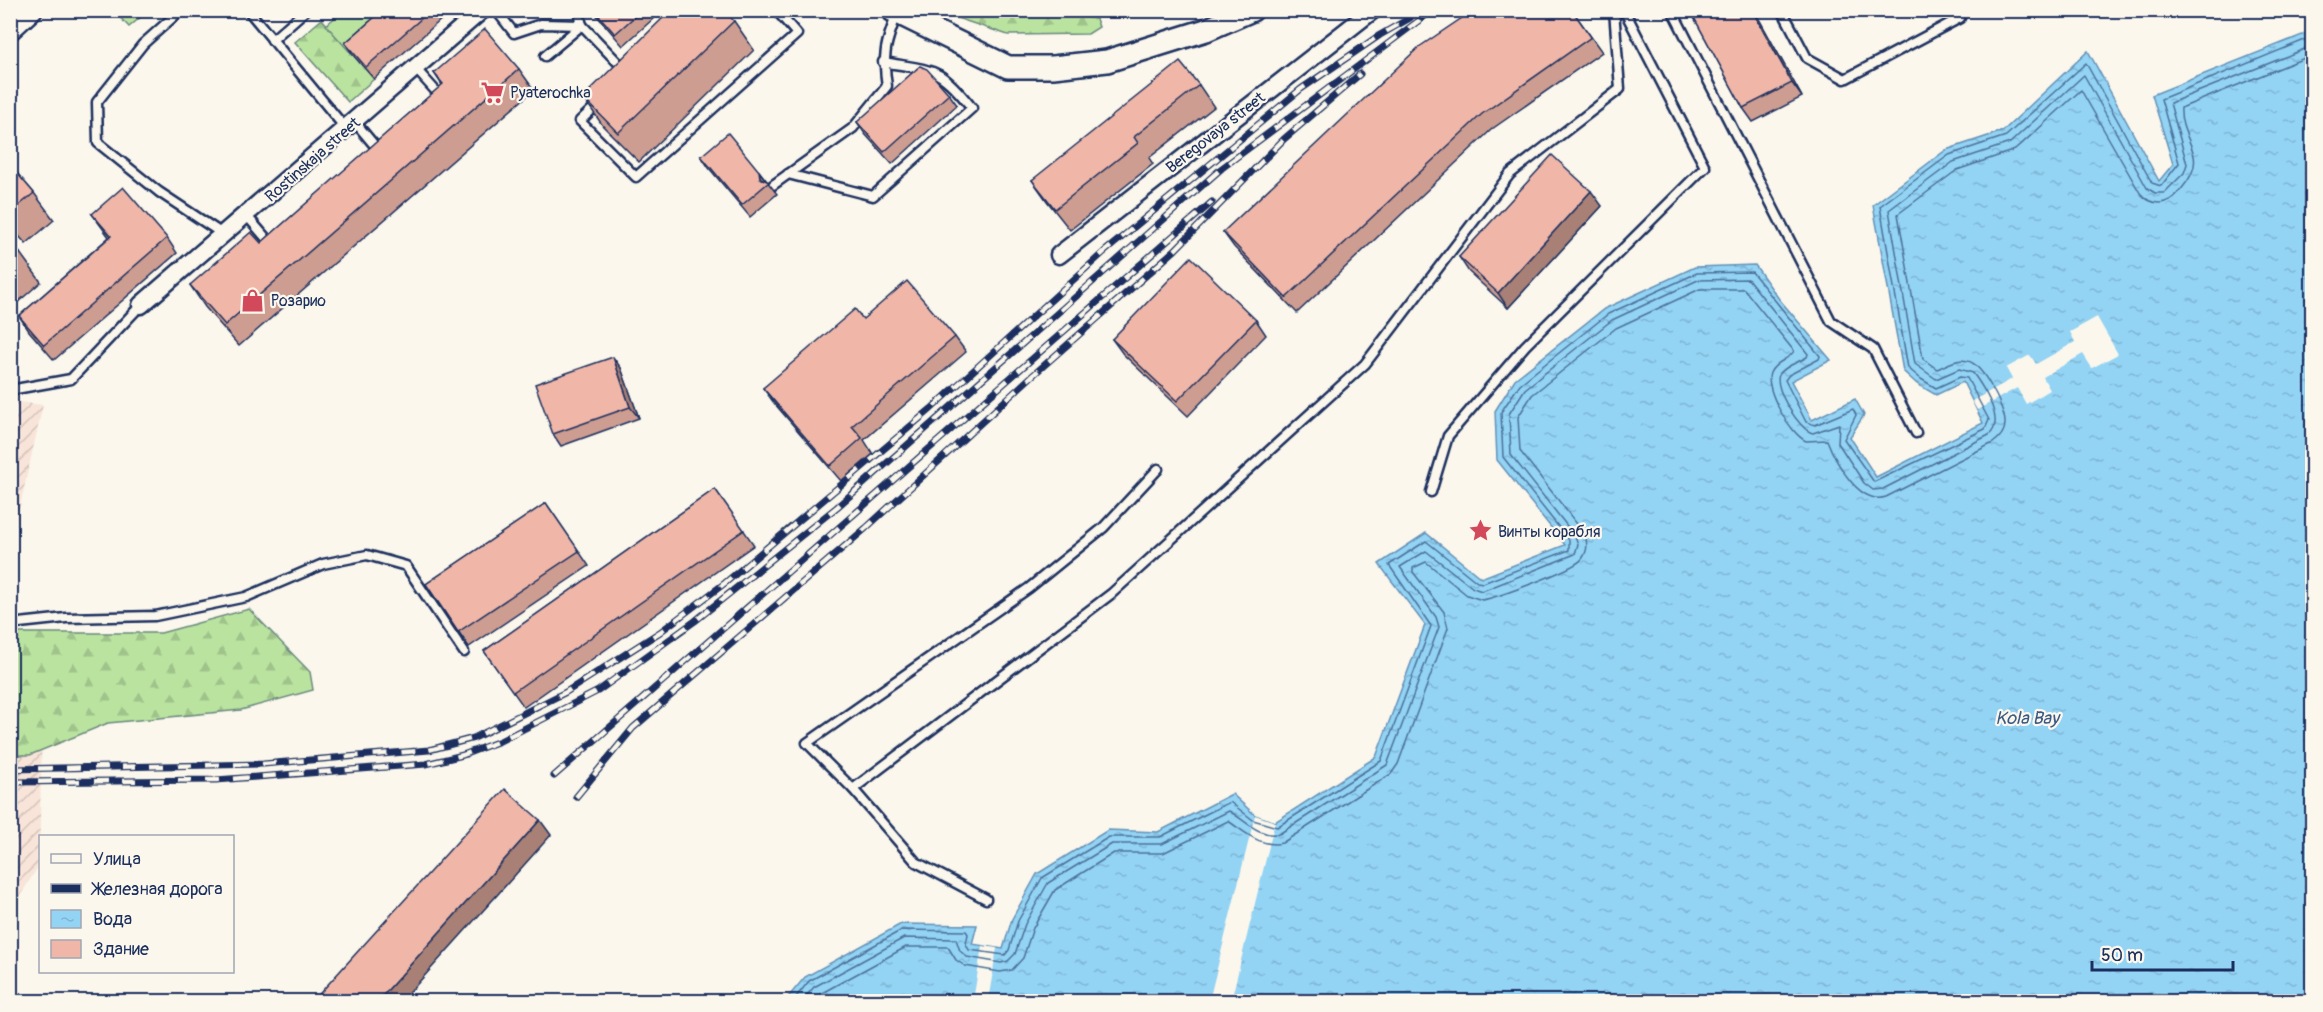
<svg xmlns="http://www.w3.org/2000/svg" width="2323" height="1012" font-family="Pangolin,sans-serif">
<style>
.industrial{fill:url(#industrial-furrows)}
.forest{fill:url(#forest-firs);stroke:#6a897e;stroke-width:1.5}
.green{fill:#bae39f;stroke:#6a897e;stroke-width:1.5}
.water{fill:url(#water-ripples);stroke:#6391b8;stroke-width:1.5}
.pier{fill:#fbf7ec}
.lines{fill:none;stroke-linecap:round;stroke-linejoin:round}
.shore{stroke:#4b719a;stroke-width:1.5}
.service-casing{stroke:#1b2f5e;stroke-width:13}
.minor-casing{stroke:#1b2f5e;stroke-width:21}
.tertiary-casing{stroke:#1b2f5e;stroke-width:26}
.service{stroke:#fbf7ec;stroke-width:8}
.minor{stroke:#fbf7ec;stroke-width:16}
.tertiary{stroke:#fbf7ec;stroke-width:21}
.rail-casing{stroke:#1b2f5e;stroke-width:7}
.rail{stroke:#fbf7ec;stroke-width:4.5;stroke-dasharray:14;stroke-linecap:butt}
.wall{fill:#ce9d91;stroke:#1b2f5e;stroke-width:1.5}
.shaded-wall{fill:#a88076;stroke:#1b2f5e;stroke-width:1.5}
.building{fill:#f0b7a9;stroke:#1b2f5e;stroke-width:1.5}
.labels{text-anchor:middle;stroke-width:4.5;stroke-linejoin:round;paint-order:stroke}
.poi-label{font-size:16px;fill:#1b2f5e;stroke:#fbf7ec;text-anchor:start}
.street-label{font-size:16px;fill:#1b2f5e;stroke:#fbf7ec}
.water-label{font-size:18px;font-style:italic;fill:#395884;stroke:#fbf7ec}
</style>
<defs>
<pattern id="industrial-furrows" width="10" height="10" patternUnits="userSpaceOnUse" patternTransform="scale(1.5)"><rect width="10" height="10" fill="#f8e4d8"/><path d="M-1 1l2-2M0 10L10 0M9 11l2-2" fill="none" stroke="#d4c4bc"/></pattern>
<pattern id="forest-firs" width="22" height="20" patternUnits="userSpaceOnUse" patternTransform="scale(1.5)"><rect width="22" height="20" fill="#bae39f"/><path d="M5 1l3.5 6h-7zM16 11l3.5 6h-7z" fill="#9fc38b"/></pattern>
<pattern id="water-ripples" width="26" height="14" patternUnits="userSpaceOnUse" patternTransform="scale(1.5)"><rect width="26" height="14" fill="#93d3f4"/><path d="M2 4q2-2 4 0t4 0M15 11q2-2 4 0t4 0" fill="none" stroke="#7eb5d4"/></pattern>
</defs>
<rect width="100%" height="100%" fill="#fbf7ec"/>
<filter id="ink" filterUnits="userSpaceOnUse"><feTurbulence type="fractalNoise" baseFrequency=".0167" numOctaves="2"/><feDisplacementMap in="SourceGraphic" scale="12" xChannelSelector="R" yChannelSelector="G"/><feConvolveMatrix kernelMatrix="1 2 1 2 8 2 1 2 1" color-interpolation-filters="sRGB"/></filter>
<g filter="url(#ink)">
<g class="industrial">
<polygon points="11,401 43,405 11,545 10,401"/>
<polygon points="11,633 44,633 39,865 11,911"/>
</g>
<g class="forest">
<polygon points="936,11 1052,11 1096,19 1099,27 1088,34 1008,35"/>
<polygon points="322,19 374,79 348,102 295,42"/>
<polygon points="249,609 310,672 313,690 241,710 108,723 30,755 11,755 11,633 161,633"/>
</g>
<g class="green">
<polygon points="114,11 148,11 129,27"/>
<polygon points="343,11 396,11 349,51 326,25"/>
</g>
<polygon class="water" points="2312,31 2312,1001 784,1002 805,977 901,924 977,925 972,944 1003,949 1012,919 1037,874 1108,830 1158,832 1232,794 1255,815 1275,822 1376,757 1425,625 1379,564 1426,533 1481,578 1565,545 1497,460 1495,411 1515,379 1604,309 1695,267 1755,265 1779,299 1831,360 1791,381 1812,420 1855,399 1864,415 1850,437 1876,477 1983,423 1963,382 1936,395 1917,384 1903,371 1873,205 1946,150 2003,131 2088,51 2159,181 2173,164 2152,95"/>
<g class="pier">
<polygon points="2097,317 2118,354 2092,368 2083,354 2043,377 2050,390 2026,404 2017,388 1977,410 1972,401 2012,379 2006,368 2030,355 2036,364 2075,342 2070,332"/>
<polygon points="1255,815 1275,822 1231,1001 1209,1001"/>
<polygon points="982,946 997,948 988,1001 973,1001"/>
</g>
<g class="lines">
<g class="shore">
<polyline points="792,1002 809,981 902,930 966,931 968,934 966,944 969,950 1005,955 1009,950 1018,921 1042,878 1109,837 1160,837 1230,802 1253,820 1277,827 1381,761 1431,626 1389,565 1426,541 1477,582 1483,583 1569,550 1569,540 1503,457 1501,412 1520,384 1608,314 1697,273 1752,272 1820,356 1819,359 1789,375 1785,380 1806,422 1815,425 1853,409 1856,415 1844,439 1874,482 1985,429 1989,420 1967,378 1960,377 1936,388 1921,379 1908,368 1880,206 1949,155 2006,136 2086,63 2152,183 2161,186 2179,163 2161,99 2312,37"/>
<path d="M 801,1002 L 814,987 L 904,938 L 956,939 L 960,951 L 967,957 L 1001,963 L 1008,961 L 1015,954 L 1025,924 L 1048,883 L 1112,844 L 1162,844 L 1229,811 C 1245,820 1258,837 1279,834 L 1387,765 L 1439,627 L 1436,617 L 1400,567 L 1426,551 L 1473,588 L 1482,591 L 1575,554 L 1578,544 L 1575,536 L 1511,455 L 1509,414 L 1525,389 L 1612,320 L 1698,280 L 1748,279 L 1808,354 L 1807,357 C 1799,362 1784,366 1779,375 C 1773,388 1800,431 1813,433 L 1839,424 L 1838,443 L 1864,483 L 1873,490 L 1883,489 L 1989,435 C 2006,421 1983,387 1973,373 L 1959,369 L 1936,379 L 1915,364 L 1889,210 L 1953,162 L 2010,143 L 2084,75 L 2147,188 L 2155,193 L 2164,193 L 2184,173 L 2187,164 L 2170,103 L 2312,46"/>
<path d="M 813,1002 L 820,994 L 906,947 L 948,947 L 956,960 L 965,966 L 1000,972 L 1012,970 L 1023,958 L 1033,928 L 1055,890 L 1114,853 L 1163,853 L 1228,821 C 1244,831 1260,848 1282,843 L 1391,774 L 1398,764 L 1448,628 L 1444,612 L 1413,572 L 1413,568 L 1426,562 L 1467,595 L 1482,600 C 1496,598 1575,569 1582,559 C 1588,551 1588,542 1584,533 L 1520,451 L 1518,417 L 1532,395 L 1616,328 L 1700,289 L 1744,289 L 1794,351 C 1789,360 1775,361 1770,373 C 1764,389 1791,435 1806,441 L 1827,440 C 1835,461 1859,506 1886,497 L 1993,443 C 2000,438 2005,432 2005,424 C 2006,409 1982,364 1968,361 C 1956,358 1947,365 1937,369 L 1923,359 L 1898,214 L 1957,170 L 2015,150 L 2081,90 L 2140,193 C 2146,200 2155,205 2165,202 C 2173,200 2178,194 2183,187 C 2211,154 2179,141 2181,108 L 2312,55"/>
</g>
<defs>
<g id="service">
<polyline points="181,10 143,44 97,102 98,143 159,192 224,235"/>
<polyline points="248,10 346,129"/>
<polyline points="496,10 514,33 541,24 582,25"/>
<polyline points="578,10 582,25 624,69"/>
<polyline points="1672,10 1831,321 1873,349 1916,433"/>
<polyline points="1782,10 1807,58 1845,79 1960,18 1962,10"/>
<polyline points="272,40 306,10"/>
<polyline points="545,56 582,25"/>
<polyline points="415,68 442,98"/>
<polyline points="599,103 580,121 636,177 797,34 777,11"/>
<polyline points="355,122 380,152"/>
<path d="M 788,174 L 873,196 L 972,108 C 939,66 934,71 883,62"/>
<path d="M 773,185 L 853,128 L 887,86 C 882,55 886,42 897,14"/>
<polyline points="247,216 272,245"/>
<polyline points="10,390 71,379 141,305"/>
<polyline points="1431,492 1448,436 1525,346 1705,167 1624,10"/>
<polyline points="10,624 66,618 155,616 246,597 323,564 367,555 406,566 464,652"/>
<polyline points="853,789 807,743 1029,588 1103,528 1158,469"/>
<polyline points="986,899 916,862 853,789 1111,594 1365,364 1510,174 1620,89 1614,10"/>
</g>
<g id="minor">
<polyline points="10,32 34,10"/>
<polyline points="1059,255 1373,10"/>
<polyline points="141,305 482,10"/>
</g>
<polyline id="tertiary" points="892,10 1008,67 1053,67 1107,61 1206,30 1252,10"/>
</defs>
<use href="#service" class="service-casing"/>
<use href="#minor" class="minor-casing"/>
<use href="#tertiary" class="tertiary-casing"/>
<use href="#service" class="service"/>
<use href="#minor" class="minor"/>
<use href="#tertiary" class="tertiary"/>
<defs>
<g id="rail">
<polyline points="10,769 263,764 429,750 474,738 566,692 660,632 725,583 931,409 1104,252 1301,89 1380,35 1410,18"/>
<polyline points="554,776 1212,202"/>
<polyline points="10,782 216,780 426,764 463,755 500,741 598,691 695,621 837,507 1222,168 1433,10"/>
<polyline points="576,797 633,728 866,528 1032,376 1175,250 1284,139 1360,74"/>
</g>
</defs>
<use href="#rail" class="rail-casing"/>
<use href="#rail" class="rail"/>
</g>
<g class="wall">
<polygon points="383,10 452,10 374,79 353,55 345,43"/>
<polygon points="592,10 647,10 653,19 623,46"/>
<polygon points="1572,10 1602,52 1492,129 1297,313 1234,247 1223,232"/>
<polygon points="1690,10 1754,10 1802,97 1753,122 1743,108"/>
<polygon points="734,21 754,50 639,162 603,126 583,97"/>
<polygon points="519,69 534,90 239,346 205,307 190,285 261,243 442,85 434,73"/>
<polygon points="1199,85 1214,107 1149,158 1153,164 1070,230 1047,201 1032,180"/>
<polygon points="949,94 957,105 892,164 865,134 857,122"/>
<polygon points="701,156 759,171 777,194 750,217 709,168"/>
<polygon points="10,165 34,193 54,220 26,244 10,226"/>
<polygon points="1602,206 1508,308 1469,272 1459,257"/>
<polygon points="92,214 167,238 177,253 54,360 29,331 19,316 109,237"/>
<polygon points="10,242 20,253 41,282 10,309"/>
<polygon points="863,319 955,337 966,352 864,440 873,454 841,481 774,403 763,388"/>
<polygon points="1256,320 1266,335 1188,416 1123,354 1112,339"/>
<polygon points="621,368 639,418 561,446 553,434"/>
<polygon points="715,489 754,545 524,707 484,651"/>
<polygon points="546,503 589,566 469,647 426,584"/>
</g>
<g class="shaded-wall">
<polygon points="1752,10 1754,10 1802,97 1792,83"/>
<polygon points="759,171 767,182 760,178"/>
<polygon points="1591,191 1602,206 1508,308 1498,293"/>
<polygon points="613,357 621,368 639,418 630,407"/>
<polygon points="540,820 551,835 401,1002 377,1002"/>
</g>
<g class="building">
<polygon points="383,10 431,10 366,67 345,43"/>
<polygon points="594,10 642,10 615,34"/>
<polygon points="671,10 724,10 734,21 618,133 583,97"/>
<polygon points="1474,10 1572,10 1591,37 1482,114 1286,298 1223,232 1419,47"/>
<polygon points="1690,10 1752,10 1792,83 1743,108"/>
<polygon points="485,29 519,69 225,325 190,285 251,232 261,243 351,164 443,84 434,73"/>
<polygon points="1180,62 1199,85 1134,137 1138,143 1055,209 1032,180"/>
<polygon points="920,66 927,69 949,94 884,152 857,122"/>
<polygon points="728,133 759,171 760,178 769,182 742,205 701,156"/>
<polygon points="1552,155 1591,191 1498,293 1459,257"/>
<polygon points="10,165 34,193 10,213"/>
<polygon points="123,187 167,238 44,345 19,316 111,236 92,214"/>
<polygon points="10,242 20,253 10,262"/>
<polygon points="1191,257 1256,320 1177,401 1112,339"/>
<polygon points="907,281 955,337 852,426 862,438 830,466 763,388 855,309 863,319"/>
<polygon points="613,357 630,407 553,434 535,384"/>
<polygon points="715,489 744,530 513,692 484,651"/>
<polygon points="546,503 579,551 458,632 426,584"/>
<polygon points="505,789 540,820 377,1002 312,1002"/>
</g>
</g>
<defs>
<symbol id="supermarket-bare" viewBox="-9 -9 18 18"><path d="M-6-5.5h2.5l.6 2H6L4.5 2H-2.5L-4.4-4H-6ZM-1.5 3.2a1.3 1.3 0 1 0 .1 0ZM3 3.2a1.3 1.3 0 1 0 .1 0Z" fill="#d1495b" stroke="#fbf7ec" stroke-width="2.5" paint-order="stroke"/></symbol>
<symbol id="shop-bare" viewBox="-9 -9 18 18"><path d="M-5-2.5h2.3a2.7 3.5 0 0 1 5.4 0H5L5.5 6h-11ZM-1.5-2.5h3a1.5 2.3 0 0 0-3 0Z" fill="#d1495b" stroke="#fbf7ec" stroke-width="2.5" paint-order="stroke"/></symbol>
<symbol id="sight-bare" viewBox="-9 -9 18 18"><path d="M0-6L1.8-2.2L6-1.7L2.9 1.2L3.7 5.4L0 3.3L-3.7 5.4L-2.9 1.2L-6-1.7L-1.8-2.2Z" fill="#d1495b" stroke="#fbf7ec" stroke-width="2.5" paint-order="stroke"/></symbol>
</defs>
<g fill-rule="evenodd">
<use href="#supermarket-bare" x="476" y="76" width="33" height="33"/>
<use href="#shop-bare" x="236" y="284" width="33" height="33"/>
<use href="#sight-bare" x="1464" y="514" width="33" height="33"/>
</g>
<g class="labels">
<g class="poi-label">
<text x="510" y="98">Pyaterochka</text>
<text x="271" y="306">Розарио</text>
<text x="1498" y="537">Винты корабля</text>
</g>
<g class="street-label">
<text transform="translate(1215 132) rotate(-38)" y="6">Beregovaya street</text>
<text transform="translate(312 159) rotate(-41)" y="6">Rostinskaja street</text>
</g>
<g class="water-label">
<text x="2027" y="724">Kola Bay</text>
</g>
</g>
<rect width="2323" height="1012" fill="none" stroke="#fbf7ec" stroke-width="36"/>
<rect x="18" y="18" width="2287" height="976" fill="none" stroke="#1b2f5e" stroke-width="2" filter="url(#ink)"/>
<rect x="39" y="835" width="195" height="138" fill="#fbf7ec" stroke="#a1a7b3" stroke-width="1.5"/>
<rect x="51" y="854" width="30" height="9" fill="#fbf7ec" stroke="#a1a7b3" stroke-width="1.5"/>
<text x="93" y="865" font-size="18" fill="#1b2f5e">Улица</text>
<rect x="51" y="884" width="30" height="9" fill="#1b2f5e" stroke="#a1a7b3" stroke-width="1.5"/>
<text x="93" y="895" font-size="18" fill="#1b2f5e">Железная дорога</text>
<rect x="51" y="910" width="30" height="18" fill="url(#water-ripples)" stroke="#a1a7b3" stroke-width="1.5"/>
<text x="93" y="925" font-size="18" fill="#1b2f5e">Вода</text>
<rect x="51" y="940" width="30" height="18" fill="#f0b7a9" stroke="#a1a7b3" stroke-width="1.5"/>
<text x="93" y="955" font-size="18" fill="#1b2f5e">Здание</text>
<path d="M2092 961v9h141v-9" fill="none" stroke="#1b2f5e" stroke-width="3"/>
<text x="2101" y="961" font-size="18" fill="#1b2f5e" stroke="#fbf7ec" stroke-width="4.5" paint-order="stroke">50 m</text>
</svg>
